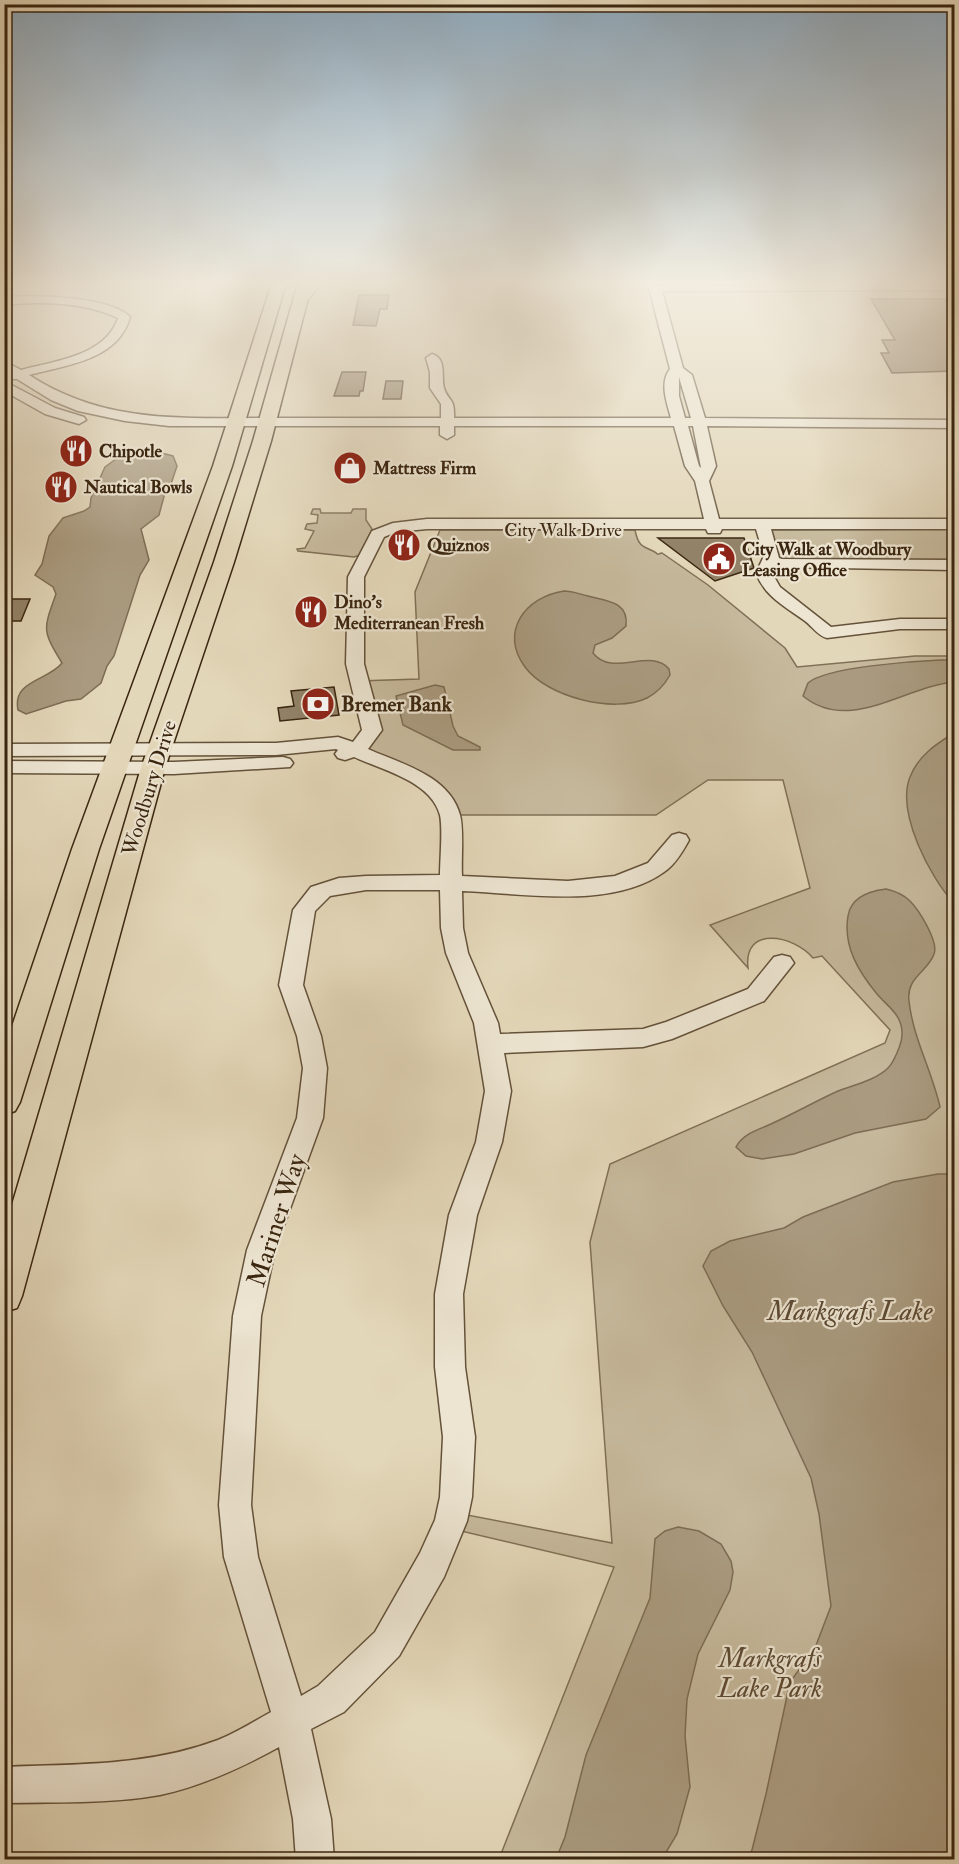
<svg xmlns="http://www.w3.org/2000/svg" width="959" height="1864" font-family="'IM FELL Double Pica',serif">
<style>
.green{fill:#c6b99c;stroke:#807056;stroke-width:1.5}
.water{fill:#aa9b80;stroke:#7d6c53;stroke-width:1.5}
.building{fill:#928268;stroke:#3a2610;stroke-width:1.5}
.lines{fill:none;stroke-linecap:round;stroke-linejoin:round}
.minor-casing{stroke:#64523a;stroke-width:3}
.major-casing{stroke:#3a2610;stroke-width:3}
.highway-casing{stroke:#3a2610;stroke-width:2}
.minor{fill:#ede5d2;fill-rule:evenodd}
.major{fill:#e3d7b9;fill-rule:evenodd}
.highway{fill:#e3d7b9;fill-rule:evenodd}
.labels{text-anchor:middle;stroke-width:4.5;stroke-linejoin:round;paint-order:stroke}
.far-poi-label{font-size:18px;font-weight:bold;fill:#3a2610;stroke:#ede5d2;text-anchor:start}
.far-street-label{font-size:18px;fill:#3a2610;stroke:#ede5d2}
.poi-label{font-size:21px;font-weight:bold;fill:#3a2610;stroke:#ede5d2;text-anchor:start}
.street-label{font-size:21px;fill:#3a2610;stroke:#ede5d2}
.near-street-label{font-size:26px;fill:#3a2610;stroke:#ede5d2}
.near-park-label{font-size:26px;font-style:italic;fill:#5d4b33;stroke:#ede5d2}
.near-water-label{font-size:27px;font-style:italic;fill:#5c4932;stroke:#ede5d2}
</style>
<rect width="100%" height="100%" fill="#e3d7b9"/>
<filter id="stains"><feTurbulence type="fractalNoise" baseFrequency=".00333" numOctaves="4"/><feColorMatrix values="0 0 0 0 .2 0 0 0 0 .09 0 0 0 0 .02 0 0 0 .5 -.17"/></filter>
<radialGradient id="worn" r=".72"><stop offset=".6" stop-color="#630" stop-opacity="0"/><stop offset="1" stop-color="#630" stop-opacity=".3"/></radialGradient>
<g class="green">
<polygon points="313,509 320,509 321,513 351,513 353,509 366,509 366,520 372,529 360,555 354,557 298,551 297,549 305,548 314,531 305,529 307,524 317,523 318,515 311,514"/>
<polygon points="954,529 954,565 782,564 764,530"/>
<path d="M 440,530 L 635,530 C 638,545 641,546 653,551 C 661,555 654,555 662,553 L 708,585 L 785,648 L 797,667 L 915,656 L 954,656 L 954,1859 L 499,1859 L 614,1567 L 448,1528 L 452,1512 L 612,1543 L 590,1242 L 610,1164 L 885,1043 L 890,1030 L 822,956 L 813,958 C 794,935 743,925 748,968 L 710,925 L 810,888 L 783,780 L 708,780 L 656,815 L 450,815 L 443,799 L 356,750 L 368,739 L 358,681 L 419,679 L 415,592 Z"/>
</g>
<g class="water">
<path d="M 158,452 L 173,456 L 177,466 L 170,487 L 166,489 L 159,515 L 141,529 L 149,560 L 140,575 L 114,656 L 107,666 L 101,683 L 81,699 L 66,701 L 26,714 L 18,710 C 12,680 48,681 62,663 C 42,630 43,630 56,594 L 53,587 L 35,575 L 42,564 L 49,536 L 63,518 L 84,511 L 90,507 L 91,498 L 105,467 L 123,454 Z"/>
<path d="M 564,591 C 573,591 579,594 588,596 C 606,601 629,601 626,626 L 612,638 L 595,645 L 593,653 C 612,678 651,647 669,669 L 670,675 C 665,684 657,693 647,698 C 614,714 547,697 525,667 C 499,632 525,597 564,591 Z"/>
<path d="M 941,660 L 954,660 L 954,682 C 906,686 849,734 803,696 L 808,683 C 826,667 914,661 941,660 Z"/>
<polygon points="435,685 444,687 453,726 458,736 480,747 480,750 453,750 403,725 396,696"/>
<path d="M 954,733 L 954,903 C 930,878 896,812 910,777 C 918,756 936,744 954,733 Z"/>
<path d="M 886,889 C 895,891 903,894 910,901 C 919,910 939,942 934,954 C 928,972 906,977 909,1001 C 913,1038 932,1071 940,1107 L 926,1119 L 855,1133 L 794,1154 L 762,1159 L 746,1156 L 736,1147 C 743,1133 759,1130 773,1123 C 795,1113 816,1101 838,1091 C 854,1085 876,1080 888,1068 C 894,1062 902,1043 902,1035 C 903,1015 888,1007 877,994 C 858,971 843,946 848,916 C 851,897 869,891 886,889 Z"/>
<polygon points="938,1174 954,1174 954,1859 747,1859 752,1850 766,1794 790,1682 815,1648 831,1606 819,1514 811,1478 752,1352 723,1306 703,1266 711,1251 730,1241 784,1228 803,1217 893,1182"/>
<polygon points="678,1527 699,1531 721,1544 731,1561 733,1572 730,1590 698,1654 687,1699 685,1736 690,1787 677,1834 662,1859 556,1859 565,1837 586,1755 650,1598 655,1539 665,1531"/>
</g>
<g class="building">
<polygon points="359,295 389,295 387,309 380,309 376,326 353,325"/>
<polygon points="871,299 954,299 954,371 892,373 881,353 889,353 882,340 895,340"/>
<polygon points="342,372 366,372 363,391 360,391 359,396 334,396"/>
<polygon points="386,381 403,381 401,399 383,399"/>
<polygon points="658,538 744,538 754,568 715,581"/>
<polygon points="4,599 30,599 21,621 4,621"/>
<polygon points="334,687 339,715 280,721 278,708 294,706 291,691"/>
</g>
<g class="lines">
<defs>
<g id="minor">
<path d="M 954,284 L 954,290 L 662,291 L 683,368 L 692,375 L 705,418 L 954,420 L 954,428 L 707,426 L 716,466 L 709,481 L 719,519 L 954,519 L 954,529 L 771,529 L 779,558 L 782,559 L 954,560 L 954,570 L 775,567 L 772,573 L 780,587 L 831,627 L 900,619 L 954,619 L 954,629 L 900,629 L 827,638 C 818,636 813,627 805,621 C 786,607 765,597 756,573 L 764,556 L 756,529 L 722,529 L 720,533 L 708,533 L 706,529 L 427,529 L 396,532 L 384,537 L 364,577 L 364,664 L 382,730 L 368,749 C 401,764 449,775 460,815 C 464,829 461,860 462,876 L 568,881 L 615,876 L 648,863 L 672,835 L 679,833 L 686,835 L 689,840 C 683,851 675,865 664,872 C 611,910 523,893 462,891 L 463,928 L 468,953 L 498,1023 L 500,1034 L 643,1029 L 666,1022 L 748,989 L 774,957 L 782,955 L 790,957 L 794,963 L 764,1001 L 672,1039 L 643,1047 L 504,1053 L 511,1091 L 502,1142 L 477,1215 L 463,1294 L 465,1367 L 475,1437 L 472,1497 L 467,1521 L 444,1577 L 399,1656 L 344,1712 L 311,1729 L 331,1819 L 334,1860 L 296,1860 L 293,1819 L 279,1747 C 241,1768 202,1786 160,1795 C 109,1804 56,1802 4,1803 L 4,1767 C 77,1764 149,1766 218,1740 C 236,1733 253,1722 271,1712 L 224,1557 L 219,1505 L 233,1316 L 247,1250 L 297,1118 L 303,1068 L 297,1036 L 279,985 L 293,910 L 311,887 L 339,878 L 366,876 L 440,875 C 440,860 443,829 440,815 C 431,781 382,770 354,757 L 345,760 L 338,758 L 335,754 L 338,750 L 336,749 L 276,755 L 4,756 L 4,744 L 276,743 L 338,737 L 353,742 L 362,730 L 346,664 L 348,577 L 372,531 L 393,523 L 427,519 L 704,519 L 695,481 L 685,466 L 674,426 L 454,426 L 454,435 L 447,439 L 440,435 L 440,426 L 169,426 L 125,421 L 78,411 L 51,400 L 17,379 L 7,379 L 4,361 L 21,370 C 54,361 106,356 118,318 C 85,302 40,301 4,305 L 4,297 C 33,295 110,296 130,317 C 118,360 67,365 29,375 C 104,424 182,418 267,418 C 325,418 383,418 441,418 L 441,404 L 430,388 L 430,372 L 426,358 L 432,354 C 447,358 441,377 444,388 C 448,402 455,396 454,418 L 671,418 C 667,403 659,383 670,369 L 649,288 L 651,286 ZM 679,377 L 691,418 L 685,418 L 679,396 ZM 688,426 L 693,426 L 701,468 L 699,466 ZM 366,890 L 440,890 L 441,928 L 446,953 L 474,1023 L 485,1091 L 476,1142 L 449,1215 L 435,1294 L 435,1367 L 443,1437 L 440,1497 L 435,1520 L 420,1553 L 375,1632 L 318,1686 L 301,1696 L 258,1557 L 251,1505 L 261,1316 L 275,1250 L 323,1118 L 327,1068 L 321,1036 L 303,985 L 315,911 L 330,896 Z"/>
<polygon points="4,381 55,408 84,417 86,420 79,424 45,414 4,391"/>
<polygon points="283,757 290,759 293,763 290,767 174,774 4,773 4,761 174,762"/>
</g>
<g id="major">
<polygon points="272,283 286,283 232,466 99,849 20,1102 15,1111 4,1115 4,1050 72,849 213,466"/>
<polygon points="298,283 312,283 271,441 234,562 165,768 22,1296 17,1308 4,1312 4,1232 141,768 214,562 253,441"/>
</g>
<polygon id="highway" points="304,283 322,283 308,300 296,300 293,296"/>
</defs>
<use href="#minor" class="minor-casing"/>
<use href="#major" class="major-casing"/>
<use href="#highway" class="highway-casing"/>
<use href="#minor" class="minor"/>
<use href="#major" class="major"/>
<use href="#highway" class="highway"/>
</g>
<linearGradient id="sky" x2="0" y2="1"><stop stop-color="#8faabe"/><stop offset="0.52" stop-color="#f2ede0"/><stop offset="1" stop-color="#f2ede0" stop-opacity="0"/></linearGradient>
<rect width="959" height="544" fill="url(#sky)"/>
<defs>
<symbol id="restaurant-disc" viewBox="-11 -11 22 22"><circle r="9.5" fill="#8f2418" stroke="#ede5d2"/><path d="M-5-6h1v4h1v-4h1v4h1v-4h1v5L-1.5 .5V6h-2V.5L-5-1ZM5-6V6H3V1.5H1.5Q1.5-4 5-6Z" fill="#fff"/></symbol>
<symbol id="shop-disc" viewBox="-11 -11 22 22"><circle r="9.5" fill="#8f2418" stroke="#ede5d2"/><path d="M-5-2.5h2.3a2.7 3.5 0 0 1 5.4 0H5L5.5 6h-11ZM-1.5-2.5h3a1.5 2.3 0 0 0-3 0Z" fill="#fff"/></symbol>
<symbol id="civic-disc" viewBox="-11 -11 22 22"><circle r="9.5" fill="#8f2418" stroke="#ede5d2"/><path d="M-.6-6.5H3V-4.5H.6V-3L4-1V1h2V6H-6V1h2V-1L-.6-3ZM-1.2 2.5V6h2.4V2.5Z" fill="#fff"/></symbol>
<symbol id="bank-disc" viewBox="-11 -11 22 22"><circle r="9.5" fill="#8f2418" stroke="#ede5d2"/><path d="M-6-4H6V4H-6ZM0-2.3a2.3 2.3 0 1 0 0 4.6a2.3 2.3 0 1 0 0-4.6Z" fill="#fff"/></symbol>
</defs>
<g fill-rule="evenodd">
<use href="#restaurant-disc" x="57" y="432" width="38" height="38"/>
<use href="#shop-disc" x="331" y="449" width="38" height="38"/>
<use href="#restaurant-disc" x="42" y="468" width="38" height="38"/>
<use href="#restaurant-disc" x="385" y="526" width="38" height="38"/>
<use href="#civic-disc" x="700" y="540" width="38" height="38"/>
<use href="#restaurant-disc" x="292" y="593" width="38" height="38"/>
<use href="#bank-disc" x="299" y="685" width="38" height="38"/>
</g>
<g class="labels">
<g class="far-poi-label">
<text x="99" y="457">Chipotle</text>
<text x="373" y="474">Mattress Firm</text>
<text x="84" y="493">Nautical Bowls</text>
<text x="427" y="551">Quiznos</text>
<text x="742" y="555">City Walk at Woodbury<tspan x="742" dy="21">Leasing Office</tspan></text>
<text x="334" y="608">Dino's<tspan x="334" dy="21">Mediterranean Fresh</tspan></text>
</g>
<g class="far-street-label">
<text x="563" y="536">City Walk Drive</text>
</g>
<g class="poi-label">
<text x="341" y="711">Bremer Bank</text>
</g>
<g class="street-label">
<text transform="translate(149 788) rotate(-73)" y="7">Woodbury Drive</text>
</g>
<g class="near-street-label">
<text transform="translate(276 1220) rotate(-72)" y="9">Mariner Way</text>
</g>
<g class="near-park-label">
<text x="770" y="1667">Markgrafs<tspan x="770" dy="30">Lake Park</tspan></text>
</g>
<g class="near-water-label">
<text x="850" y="1320">Markgrafs Lake</text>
</g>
</g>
<rect width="959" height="1864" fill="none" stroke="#e3d7b9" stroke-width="24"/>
<rect x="6" y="6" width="947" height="1852" fill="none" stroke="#3a2610" stroke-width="3"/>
<rect x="12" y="12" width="935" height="1840" fill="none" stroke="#3a2610" stroke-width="1.5"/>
<rect width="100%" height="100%" filter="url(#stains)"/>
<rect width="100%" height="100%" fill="url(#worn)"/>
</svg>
